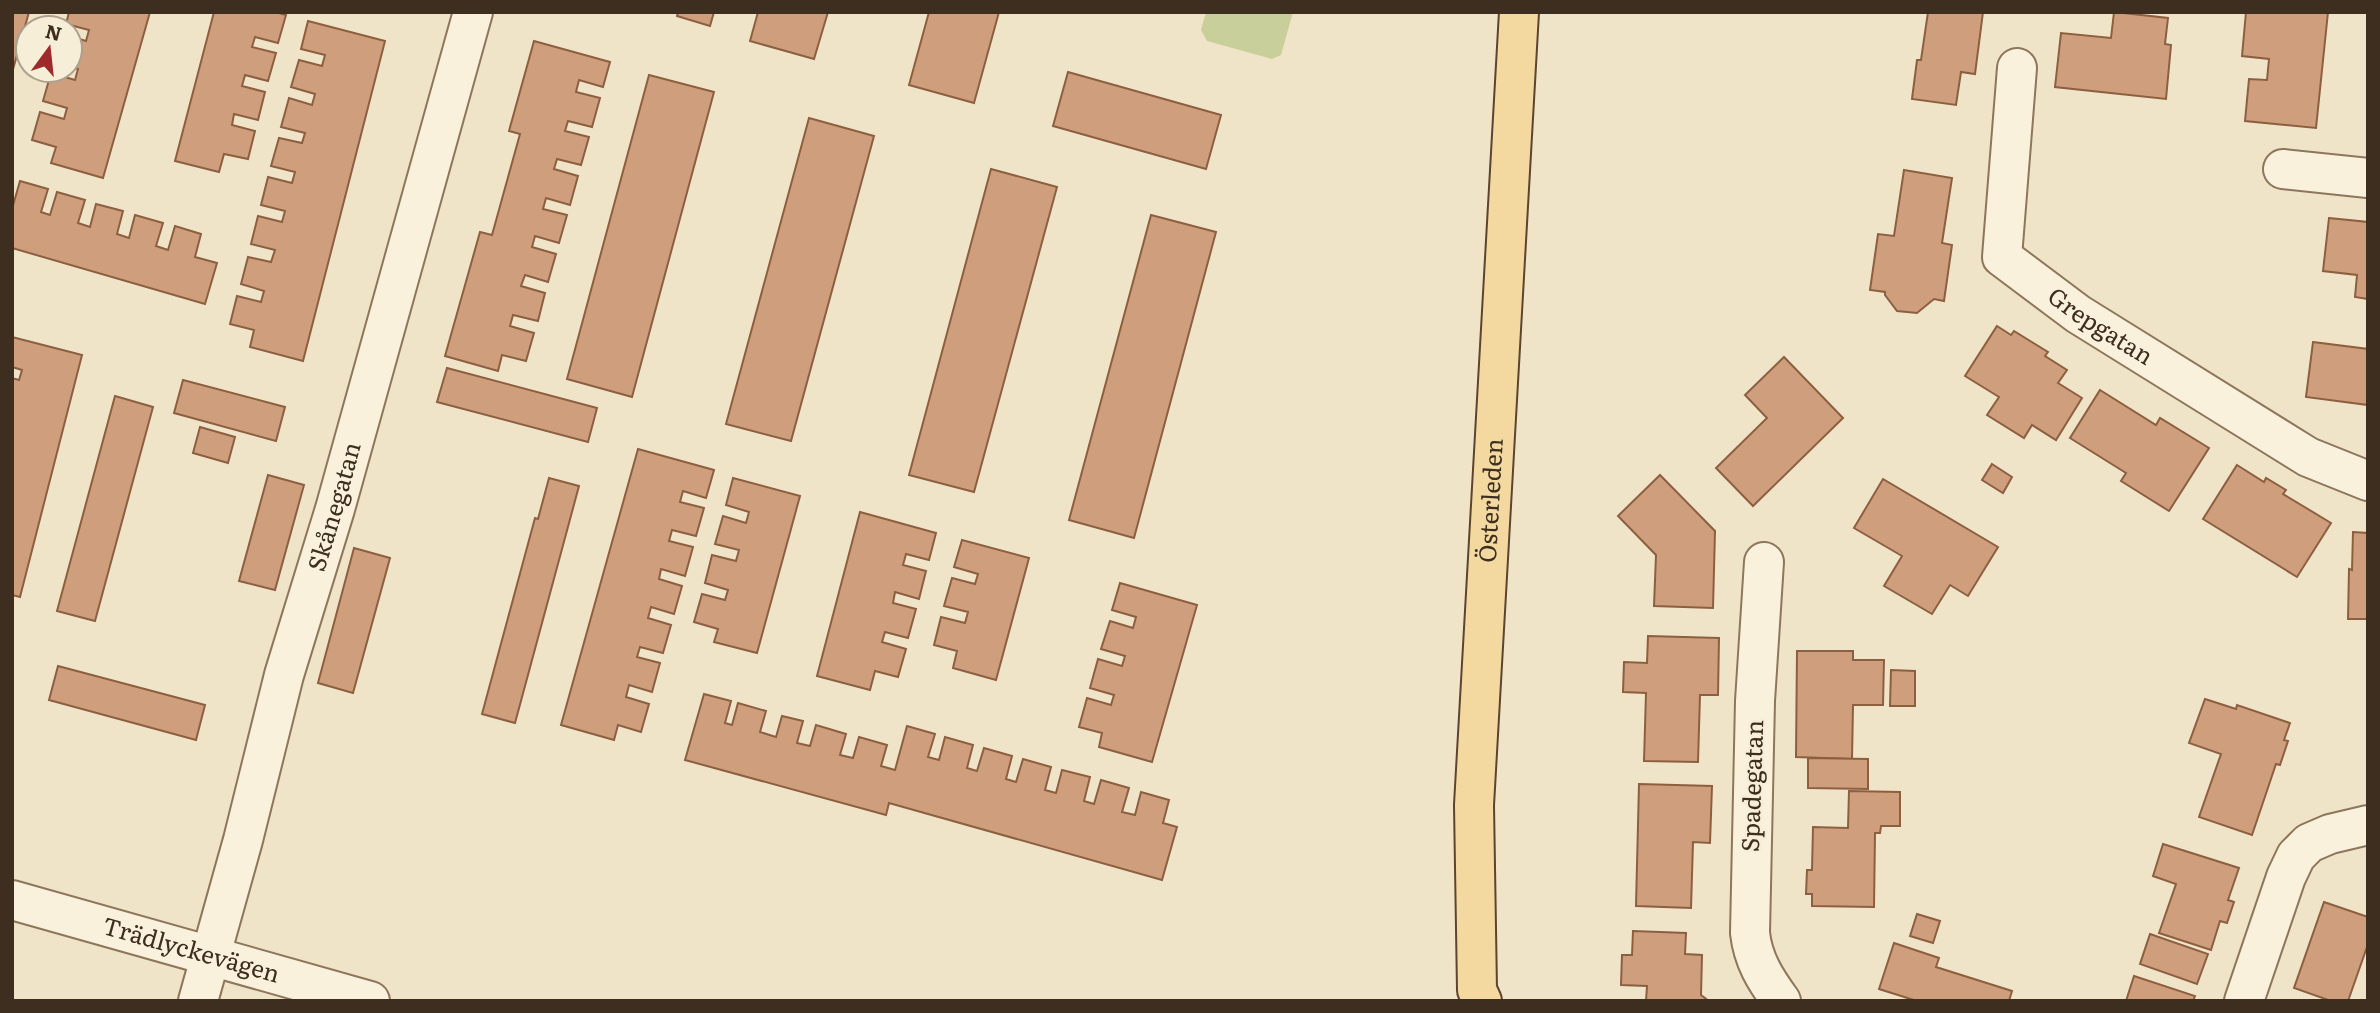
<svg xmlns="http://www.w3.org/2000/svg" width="2380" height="1013" font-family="Literata,serif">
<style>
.pitch{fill:#c9cf9b}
.building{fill:#cf9f7d;stroke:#8d5f41;stroke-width:2}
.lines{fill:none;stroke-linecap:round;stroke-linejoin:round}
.minor-casing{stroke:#8d765c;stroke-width:42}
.major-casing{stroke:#5b4430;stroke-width:42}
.minor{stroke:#faf1dc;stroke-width:38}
.major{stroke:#f3d9a0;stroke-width:38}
.labels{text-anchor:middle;stroke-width:5;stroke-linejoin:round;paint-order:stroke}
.street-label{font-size:24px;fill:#3d2e20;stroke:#f7eed8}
</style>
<rect width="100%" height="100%" fill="#f0e4c8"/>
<polygon class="pitch" points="1206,12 1293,12 1281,55 1272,59 1207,41 1201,30"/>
<g class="building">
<polygon points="12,12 29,12 12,73"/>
<polygon points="69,12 150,12 103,178 51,163 56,147 32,140 40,112 64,119 67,108 43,101 51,73 75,80 78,69 70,67 70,36 86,41 89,30 66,24"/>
<polygon points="214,12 275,12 286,15 278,43 255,37 252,47 276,53 268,81 245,75 242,86 265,92 258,120 234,114 232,125 255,131 248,159 224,154 219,172 175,161"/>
<polygon points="678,12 714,12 710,26 677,16"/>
<polygon points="758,12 828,12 814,59 750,41"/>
<polygon points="929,12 999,12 974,103 909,85"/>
<polygon points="1928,12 1983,12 1975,74 1961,72 1956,105 1912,99 1917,60 1921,60"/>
<polygon points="2114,12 2168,18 2165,44 2171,45 2166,99 2055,87 2061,33 2111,38"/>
<polygon points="2246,12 2328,12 2316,128 2245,121 2249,79 2267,80 2269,59 2242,56"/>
<polygon points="308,21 385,41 303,361 250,347 254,330 230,324 237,296 261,302 264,291 241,284 248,257 271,262 275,250 251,244 258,216 282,222 285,211 261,205 268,177 292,183 295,172 271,166 279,138 302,143 305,133 281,127 289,98 312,105 315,94 291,87 299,60 322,66 325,55 301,49"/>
<polygon points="534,41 610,62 603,87 579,80 576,92 600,98 592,127 568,121 565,131 589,137 581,165 557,159 554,169 578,176 570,205 546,198 543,209 567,215 559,243 535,236 532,247 556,254 548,282 525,275 521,286 545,293 538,321 513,315 510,326 534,333 526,361 502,355 498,371 445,356 480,232 492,235 520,134 509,131"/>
<polygon points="1068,72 1221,115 1206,169 1053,126"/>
<polygon points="649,75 714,92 632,397 567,379"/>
<polygon points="809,118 874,136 791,441 726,424"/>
<polygon points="991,169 1057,187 974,492 909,475"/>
<polygon points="1904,170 1952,178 1942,243 1952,245 1944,301 1934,299 1917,313 1897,311 1885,295 1885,292 1870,290 1878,234 1894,236"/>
<polygon points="20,181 48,189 41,212 50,215 57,192 85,200 78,223 90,227 96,204 123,211 117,234 129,238 135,215 163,223 156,246 168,250 175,226 201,234 195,257 217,263 205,304 12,248 12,209"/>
<polygon points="1151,215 1216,232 1134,538 1069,520"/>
<polygon points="2329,218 2368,222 2368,299 2355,297 2357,275 2323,271"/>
<polygon points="1997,326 2011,335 2014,331 2048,352 2045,356 2067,370 2058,383 2082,398 2056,440 2032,425 2024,438 1987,415 1999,397 1965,376"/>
<polygon points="12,337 82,355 20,597 12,595 12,378 19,380 22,370 12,367"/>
<polygon points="2313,342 2368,349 2368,405 2306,397"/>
<polygon points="1784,357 1843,418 1753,506 1716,468 1767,418 1745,395"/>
<polygon points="447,368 597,408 588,442 437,402"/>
<polygon points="183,380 285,407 276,441 174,413"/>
<polygon points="2100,390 2156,425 2160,418 2209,448 2169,511 2121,481 2126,473 2070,438"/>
<polygon points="115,396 153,407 95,621 57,611"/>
<polygon points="200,427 235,437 228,463 193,453"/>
<polygon points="638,449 714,470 706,498 683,491 680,502 704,508 696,536 672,530 669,541 693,547 685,576 661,569 659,579 682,586 674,614 651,607 648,618 671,625 663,653 640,647 637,657 660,663 652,692 629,685 626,697 649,704 641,732 618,725 614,740 561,725"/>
<polygon points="1992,464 2012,477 2003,493 1982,480"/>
<polygon points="2237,465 2264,482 2266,478 2286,490 2283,494 2331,523 2297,577 2203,519"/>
<polygon points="268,475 304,485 275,590 239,581"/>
<polygon points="1660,475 1715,531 1713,608 1654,606 1656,555 1618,516"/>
<polygon points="549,478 579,486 515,723 482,714 535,518 538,519"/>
<polygon points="733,478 800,496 757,653 714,642 718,629 694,622 702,594 725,600 728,590 705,583 712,555 736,561 739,550 715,544 723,516 746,523 749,512 726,505"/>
<polygon points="1883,479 1998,547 1968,596 1950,585 1932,614 1884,586 1902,556 1854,528"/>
<polygon points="860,512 936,533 929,560 906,554 903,565 926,571 919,599 895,592 893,603 916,609 908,638 885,632 882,642 906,649 898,677 875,671 870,690 817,676"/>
<polygon points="2353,532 2368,533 2368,619 2348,619 2349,569 2352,570"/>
<polygon points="962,540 1029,558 996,680 953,668 957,651 934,645 941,617 965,623 968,612 944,606 952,578 975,584 978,574 954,567"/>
<polygon points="354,548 390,558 353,693 318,683"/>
<polygon points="1120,583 1197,605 1152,762 1099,747 1102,733 1079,727 1087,698 1111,705 1114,695 1090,688 1098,659 1122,666 1125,656 1101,649 1110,621 1133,628 1136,617 1112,610"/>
<polygon points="1648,636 1719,638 1718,695 1700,695 1698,762 1644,761 1646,693 1623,692 1624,662 1647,663"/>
<polygon points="1797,651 1853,651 1853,660 1884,660 1883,705 1853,705 1852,759 1796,757"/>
<polygon points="58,666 205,705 196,740 49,700"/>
<polygon points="1891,670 1915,671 1915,706 1890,706"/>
<polygon points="704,694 731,701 725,723 732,725 738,703 766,711 760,732 776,737 782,716 803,721 797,743 810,746 816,725 846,734 840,755 853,758 859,737 887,745 881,766 895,770 907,726 935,734 928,757 939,760 945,737 973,745 967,768 977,771 984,748 1012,756 1006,779 1016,782 1023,759 1051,767 1045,790 1056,793 1062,770 1090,777 1084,801 1094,804 1101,780 1129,788 1122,812 1135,815 1141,792 1169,800 1163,823 1177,827 1162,880 889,803 886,815 685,760"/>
<polygon points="2205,699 2236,709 2237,705 2290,723 2284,740 2288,741 2280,765 2276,764 2252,835 2199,817 2221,754 2189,743"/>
<polygon points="1808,758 1868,759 1868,789 1808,788"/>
<polygon points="1639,784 1712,786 1710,843 1693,842 1691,908 1636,906"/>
<polygon points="1849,791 1900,792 1900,826 1881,826 1880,833 1875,833 1874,907 1812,906 1812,894 1806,894 1807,870 1812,870 1813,827 1848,828"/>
<polygon points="2163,844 2239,868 2228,900 2234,902 2227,923 2220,921 2211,950 2159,933 2176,884 2153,876"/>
<polygon points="2324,902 2368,917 2368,944 2348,1001 2331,1001 2294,988"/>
<polygon points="1917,914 1940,921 1933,943 1910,936"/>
<polygon points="1633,931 1686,933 1685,954 1702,955 1701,995 1709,1001 1646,1001 1647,986 1621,985 1622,955 1632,955"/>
<polygon points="2150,934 2208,954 2197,984 2140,964"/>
<polygon points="1894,943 1939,958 1936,967 2012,991 2009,1001 1917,1001 1879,989"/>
<polygon points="2134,976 2195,996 2193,1001 2126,1001"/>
</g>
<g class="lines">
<defs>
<g id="minor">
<path id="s1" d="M 2017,68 L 2002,257 L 2078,314 L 2308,457 L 2368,481"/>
<polyline points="2283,169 2368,178"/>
<path d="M 1764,562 L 1755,701 L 1750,933 C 1753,960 1765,979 1781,1001"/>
<path id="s2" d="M 12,900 L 370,1001"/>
<path id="s3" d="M 198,1001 L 243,840 L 284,675 L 335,509 L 473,12"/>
<polyline points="2244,1001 2286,877 2296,856 2309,843 2330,834 2368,825"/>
</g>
<g id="major">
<path id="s4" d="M 1482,1001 L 1477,990 L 1474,805 L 1519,12"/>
</g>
</defs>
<use href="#minor" class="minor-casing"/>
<use href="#major" class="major-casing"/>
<use href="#minor" class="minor"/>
<use href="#major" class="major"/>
</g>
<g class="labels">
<g class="street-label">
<text dy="8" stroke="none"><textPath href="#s1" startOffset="310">Grepgatan</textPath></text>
<text dy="8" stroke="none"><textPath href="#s4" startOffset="502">Österleden</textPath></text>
<text dy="8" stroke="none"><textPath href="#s3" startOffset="513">Skånegatan</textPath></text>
<text transform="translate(1753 786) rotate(-88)" y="8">Spadegatan</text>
<text dy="8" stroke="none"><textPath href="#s2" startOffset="186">Trädlyckevägen</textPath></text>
</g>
</g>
<rect width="2380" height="1013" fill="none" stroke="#3d2e20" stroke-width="28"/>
<g transform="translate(49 49) rotate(15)"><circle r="33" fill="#f7eed8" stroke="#ada18e" stroke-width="2"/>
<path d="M0-5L12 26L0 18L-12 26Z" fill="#9e2a2b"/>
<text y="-10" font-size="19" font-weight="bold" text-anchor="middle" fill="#3d2e20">N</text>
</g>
</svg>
